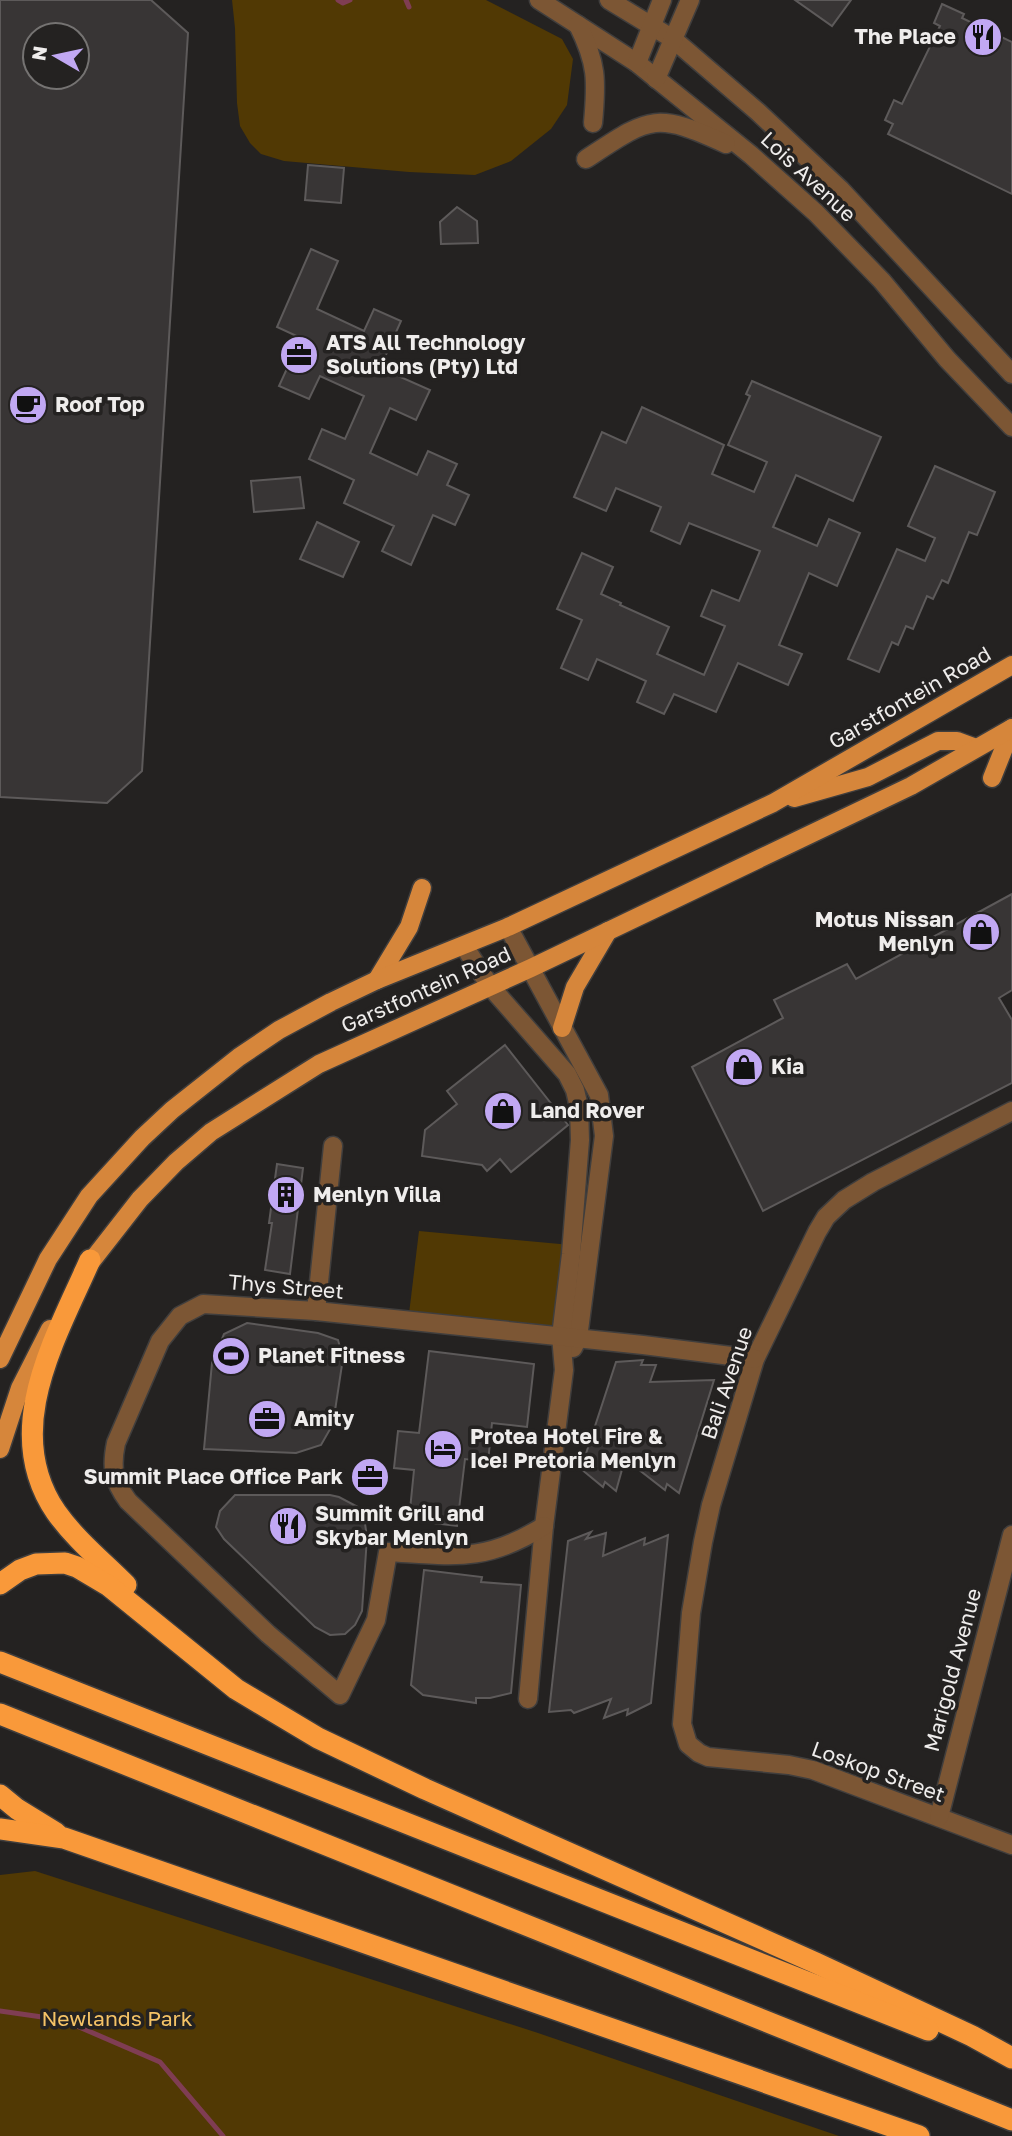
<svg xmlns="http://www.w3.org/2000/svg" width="1012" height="2136" font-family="'Golos Text',sans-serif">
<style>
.green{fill:#513904}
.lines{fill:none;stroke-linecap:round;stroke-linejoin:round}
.stream{stroke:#7f3d53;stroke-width:5}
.building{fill:#383535;stroke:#5d5a5a;stroke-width:2;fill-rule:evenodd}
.minor-casing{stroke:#403e3d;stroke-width:21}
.major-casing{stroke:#403e3d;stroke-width:21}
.highway-casing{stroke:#403e3d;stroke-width:24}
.minor{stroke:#7c5634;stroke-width:18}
.major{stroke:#d6863b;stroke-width:18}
.highway{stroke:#f9993a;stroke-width:21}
.labels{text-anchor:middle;stroke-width:7;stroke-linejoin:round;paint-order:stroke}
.poi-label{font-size:21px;font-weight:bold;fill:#efedec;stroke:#242221;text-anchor:start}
.street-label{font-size:21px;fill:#efedec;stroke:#242221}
.park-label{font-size:21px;fill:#f5c366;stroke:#242221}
</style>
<rect width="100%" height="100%" fill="#242221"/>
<g class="green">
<polygon points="232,0 486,0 562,39 573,59 567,105 551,129 511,161 475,175 409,172 284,161 261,154 250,143 240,126 237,103 235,28"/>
<polygon points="419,1231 571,1245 554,1329 409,1314"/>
<polygon points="35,1871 538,2033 839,2136 0,2136 0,1875"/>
</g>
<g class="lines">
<g class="stream">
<polyline points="338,0 343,3 350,0"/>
<polyline points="406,0 409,7"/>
<polyline points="0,2011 63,2020 160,2062 223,2136"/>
</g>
</g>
<g class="building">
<path d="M 0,0 L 151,0 L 188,33 L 142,771 L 107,803 L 0,797 ZM 35,35 L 77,35 L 77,77 L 35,77 Z"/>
<polygon points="795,0 851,0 832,26"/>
<polygon points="942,4 964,14 962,18 1012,42 1012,194 888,134 893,124 885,120 894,100 902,104 940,26 934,23"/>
<polygon points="308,165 344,168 341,203 305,200"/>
<polygon points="457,207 477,221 478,243 441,244 440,222"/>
<polygon points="311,249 338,261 317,309 364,331 374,309 401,321 380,368 430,390 416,420 390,408 370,453 417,475 428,451 457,464 447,485 469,495 455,525 433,515 411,565 382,551 394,526 344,503 354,480 309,459 322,429 345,439 364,396 320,376 309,399 279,386 301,338 277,327"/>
<polygon points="752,381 881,437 853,501 796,475 773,527 817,546 829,519 860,533 837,586 809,573 779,645 802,654 788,685 738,663 716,712 674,694 664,714 637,702 646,681 597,659 588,680 561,668 582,620 557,609 582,553 613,567 601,594 621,603 620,605 669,627 657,654 704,675 725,626 701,616 712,590 739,601 760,551 689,523 680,544 651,531 661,507 616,488 606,511 574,497 602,432 626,443 642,407 724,445 712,474 754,492 767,462 728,445 750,396 746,394"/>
<polygon points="935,466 995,492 977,535 969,532 948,583 942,580 933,599 927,596 913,629 906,626 898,645 892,642 879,672 848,659 897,549 925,561 935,538 908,526"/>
<polygon points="300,477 304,508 254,512 251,481"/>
<polygon points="317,522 359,542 343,577 300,559"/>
<polygon points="1012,894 1012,990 999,998 1012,1020 1012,1083 763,1211 692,1067 783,1018 774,1000 847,964 856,979"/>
<polygon points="505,1045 568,1125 511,1172 500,1159 487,1171 482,1165 422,1156 425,1130 457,1104 447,1091"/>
<polygon points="277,1164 303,1168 290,1274 265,1270 272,1223 269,1223"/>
<polygon points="247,1323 318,1333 338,1340 343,1358 333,1424 321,1445 296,1453 204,1449 212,1363 224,1334"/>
<polygon points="429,1351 534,1364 527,1427 492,1423 488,1462 465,1459 457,1526 409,1520 414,1470 394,1468 398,1431 419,1433"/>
<polygon points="643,1360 641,1365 656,1365 650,1382 714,1380 679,1493 667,1484 665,1490 625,1459 616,1491 605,1482 603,1487 581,1469 616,1362"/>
<polygon points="235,1495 330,1495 339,1497 358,1507 364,1517 367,1537 362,1611 355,1625 345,1634 330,1635 315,1627 224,1539 216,1527 220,1511"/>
<polygon points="591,1532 586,1539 606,1533 603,1556 645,1538 644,1545 668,1535 651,1703 627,1715 628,1709 604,1718 611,1699 574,1713 571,1710 549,1712 568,1541"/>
<polygon points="424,1570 482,1577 481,1582 521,1585 511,1693 490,1698 476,1698 476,1703 423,1695 411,1685"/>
</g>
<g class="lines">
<defs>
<g id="minor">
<polyline points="539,0 637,63 751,155 816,213 882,281 947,359 1012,427"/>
<polyline points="609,0 673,39 758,112 840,189 1012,374"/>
<path d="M 578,25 C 597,63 597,80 593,123"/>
<polyline points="637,63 662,0"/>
<polyline points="656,79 690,0"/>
<path d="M 586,159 C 650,117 654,111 726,144"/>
<polyline points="508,927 599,1095 604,1136 578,1338 573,1348"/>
<polyline points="464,946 490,986 567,1074 575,1090 579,1107 580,1140 571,1254 561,1336 564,1370 544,1526 528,1699"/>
<polyline points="1012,1111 873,1182 844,1200 826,1217 817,1232 755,1359 711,1505 703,1542 691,1613 682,1724 688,1744 699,1753 708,1757 789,1765 813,1770 1012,1845"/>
<polyline points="316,1311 333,1146"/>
<path d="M 544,1526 C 485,1563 454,1556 388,1552 L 376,1620 L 340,1695 L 268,1634 L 128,1501 C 113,1481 111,1467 116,1443 L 160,1341 L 180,1316 L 203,1304 L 316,1311 L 643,1345 L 755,1359"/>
<polyline points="939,1817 1012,1535"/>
</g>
<g id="major">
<polyline points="992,778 1012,728"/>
<polyline points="794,798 868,777 938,741 957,741 976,748"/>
<polyline points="377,980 409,927 422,888"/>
<polyline points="562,1028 575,987 608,931"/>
<polyline points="83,1272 140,1199 176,1162 211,1132 319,1064 531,968 911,786 1012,728"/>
<polyline points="0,1359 48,1259 89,1196 142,1138 172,1110 239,1057 279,1030 331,1002 377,980 508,927 773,803 1012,665"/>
<polyline points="0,1449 20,1388 50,1329"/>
</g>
<g id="highway">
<path d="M 90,1260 C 56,1338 0,1430 56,1512 C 75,1539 103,1562 126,1585"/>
<polyline points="0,1584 20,1570 36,1564 65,1563 77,1567 109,1586 236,1689 318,1738 425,1789 816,1963 972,2036 1012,2058"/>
<polyline points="0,1662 928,2030"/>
<polyline points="0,1714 1012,2120"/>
<polyline points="0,1795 17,1809 56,1833"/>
<polyline points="0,1829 64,1838 919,2136"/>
</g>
</defs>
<use href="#minor" class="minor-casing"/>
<use href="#major" class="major-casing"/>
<use href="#highway" class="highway-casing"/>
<use href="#minor" class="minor"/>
<use href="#major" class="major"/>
<use href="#highway" class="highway"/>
</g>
<defs>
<symbol id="restaurant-disc" viewBox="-11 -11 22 22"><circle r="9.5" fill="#c1a8f3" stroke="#242221"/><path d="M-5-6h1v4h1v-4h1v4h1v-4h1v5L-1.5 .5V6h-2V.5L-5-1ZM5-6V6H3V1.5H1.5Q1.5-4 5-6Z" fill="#111"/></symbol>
<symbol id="office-disc" viewBox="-11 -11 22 22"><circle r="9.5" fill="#c1a8f3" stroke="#242221"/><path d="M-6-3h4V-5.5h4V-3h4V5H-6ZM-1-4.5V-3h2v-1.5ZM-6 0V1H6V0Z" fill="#111"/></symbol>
<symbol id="cafe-disc" viewBox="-11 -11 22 22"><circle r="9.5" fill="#c1a8f3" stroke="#242221"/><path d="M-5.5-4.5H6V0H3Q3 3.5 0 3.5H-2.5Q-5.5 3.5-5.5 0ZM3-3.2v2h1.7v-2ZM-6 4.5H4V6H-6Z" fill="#111"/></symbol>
<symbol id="shop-disc" viewBox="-11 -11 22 22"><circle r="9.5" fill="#c1a8f3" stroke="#242221"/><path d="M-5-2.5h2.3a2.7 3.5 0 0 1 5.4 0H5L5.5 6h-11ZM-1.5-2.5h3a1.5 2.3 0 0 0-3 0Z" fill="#111"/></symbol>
<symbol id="building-disc" viewBox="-11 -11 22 22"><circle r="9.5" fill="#c1a8f3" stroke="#242221"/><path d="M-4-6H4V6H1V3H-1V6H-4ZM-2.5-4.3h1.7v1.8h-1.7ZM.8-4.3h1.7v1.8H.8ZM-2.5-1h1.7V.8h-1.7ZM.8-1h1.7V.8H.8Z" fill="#111"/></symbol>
<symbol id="stadium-disc" viewBox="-11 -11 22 22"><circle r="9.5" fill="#c1a8f3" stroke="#242221"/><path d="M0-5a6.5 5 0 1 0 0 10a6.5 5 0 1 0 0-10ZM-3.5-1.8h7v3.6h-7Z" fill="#111"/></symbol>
<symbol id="hotel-disc" viewBox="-11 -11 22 22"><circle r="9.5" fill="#c1a8f3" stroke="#242221"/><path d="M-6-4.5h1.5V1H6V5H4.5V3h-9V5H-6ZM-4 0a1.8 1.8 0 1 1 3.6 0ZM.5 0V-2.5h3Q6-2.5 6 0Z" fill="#111"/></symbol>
</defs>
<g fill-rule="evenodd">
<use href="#restaurant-disc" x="961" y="15" width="44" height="44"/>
<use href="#office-disc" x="277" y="333" width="44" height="44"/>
<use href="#cafe-disc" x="6" y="383" width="44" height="44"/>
<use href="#shop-disc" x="959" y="910" width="44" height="44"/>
<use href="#shop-disc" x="722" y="1045" width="44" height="44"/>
<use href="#shop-disc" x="481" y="1089" width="44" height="44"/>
<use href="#building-disc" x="264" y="1173" width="44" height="44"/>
<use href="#stadium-disc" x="209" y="1334" width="44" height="44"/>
<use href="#office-disc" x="245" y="1397" width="44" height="44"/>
<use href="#hotel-disc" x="421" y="1427" width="44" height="44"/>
<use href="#office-disc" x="348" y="1455" width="44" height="44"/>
<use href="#restaurant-disc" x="266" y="1504" width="44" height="44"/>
</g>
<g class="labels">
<g class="poi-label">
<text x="956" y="44" text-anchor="end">The Place</text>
<text x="326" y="350">ATS All Technology<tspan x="326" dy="24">Solutions (Pty) Ltd</tspan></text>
<text x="55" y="412">Roof Top</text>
<text x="954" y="927" text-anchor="end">Motus Nissan<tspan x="954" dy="24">Menlyn</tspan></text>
<text x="771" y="1074">Kia</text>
<text x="530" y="1118">Land Rover</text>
<text x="313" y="1202">Menlyn Villa</text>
<text x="258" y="1363">Planet Fitness</text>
<text x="294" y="1426">Amity</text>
<text x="470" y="1444">Protea Hotel Fire &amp;<tspan x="470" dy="24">Ice! Pretoria Menlyn</tspan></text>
<text x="343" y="1484" text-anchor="end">Summit Place Office Park</text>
<text x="315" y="1521">Summit Grill and<tspan x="315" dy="24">Skybar Menlyn</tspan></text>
</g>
<g class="street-label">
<text transform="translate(808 177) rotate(43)" y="7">Lois Avenue</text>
<text transform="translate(910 698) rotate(-30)" y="7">Garstfontein Road</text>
<text transform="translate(426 990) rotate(-24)" y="7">Garstfontein Road</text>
<text transform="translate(286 1287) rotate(5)" y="7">Thys Street</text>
<text transform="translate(727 1383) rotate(-71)" y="7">Bali Avenue</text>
<text transform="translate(953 1670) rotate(-75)" y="7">Marigold Avenue</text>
<text transform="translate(878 1772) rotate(20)" y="7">Loskop Street</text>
</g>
<g class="park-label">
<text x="117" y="2026">Newlands Park</text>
</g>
</g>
<g transform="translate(56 56) rotate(279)"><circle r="33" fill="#242221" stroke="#757372" stroke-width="2"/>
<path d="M0-5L12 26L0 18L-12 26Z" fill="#c1a8f3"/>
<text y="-10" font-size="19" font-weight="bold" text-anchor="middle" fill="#efedec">N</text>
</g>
</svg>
